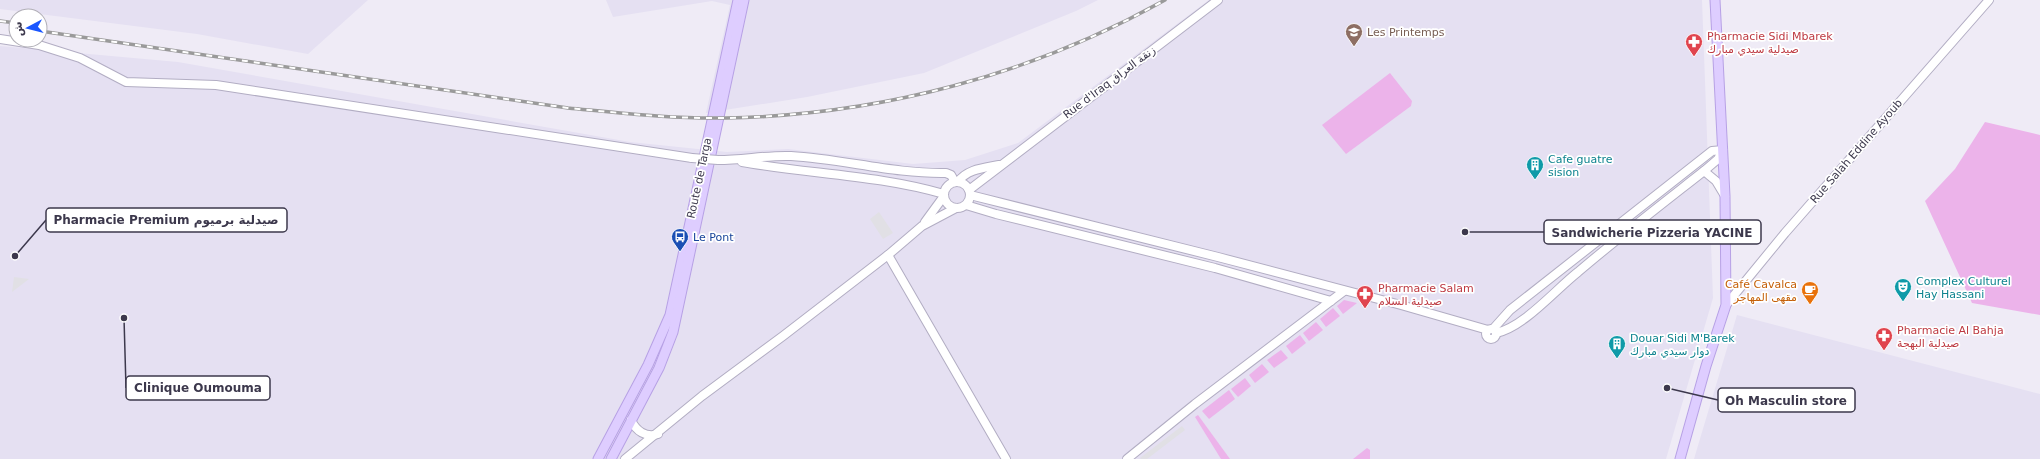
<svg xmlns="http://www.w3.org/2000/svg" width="2040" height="459" font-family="'DejaVu Sans','Noto Sans Arabic',sans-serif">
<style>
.residential{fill:#e5e0f2}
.green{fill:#ecb3ea}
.parking{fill:#e1e0e5}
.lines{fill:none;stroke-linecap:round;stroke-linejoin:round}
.tertiary-casing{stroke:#b2adc3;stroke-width:10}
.secondary-casing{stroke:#b7a1e5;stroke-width:11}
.tertiary{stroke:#fff;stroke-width:8}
.secondary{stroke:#decdff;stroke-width:9}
.rail-casing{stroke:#9a9a9a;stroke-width:3.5}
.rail{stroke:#fff;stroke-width:2;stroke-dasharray:6;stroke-linecap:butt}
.tertiary-bridge-casing{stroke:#b2adc3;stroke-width:10;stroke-linecap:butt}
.tertiary-bridge{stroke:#fff;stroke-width:8}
.labels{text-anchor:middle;stroke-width:3.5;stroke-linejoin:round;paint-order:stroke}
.education-label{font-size:11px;fill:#785e54;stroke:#fff;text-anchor:start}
.health-label{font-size:11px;fill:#be3a42;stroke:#fff;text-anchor:start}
.street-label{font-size:11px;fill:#3c384c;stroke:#fff}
.culture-label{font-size:11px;fill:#0d838f;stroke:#fff;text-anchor:start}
.transit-label{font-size:11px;fill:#164399;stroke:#fff;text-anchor:start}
.food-label{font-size:11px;fill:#c56008;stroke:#fff;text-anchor:end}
.leader{fill:none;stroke:#3c384c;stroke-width:1.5}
.callout-dot{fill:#3c384c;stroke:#fff;stroke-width:1.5}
.callout{fill:#fff;stroke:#3c384c;stroke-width:1.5}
.callout-label{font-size:12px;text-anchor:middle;font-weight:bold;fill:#3c384c}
</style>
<rect width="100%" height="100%" fill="#efebf6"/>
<g class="residential">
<polygon points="0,0 368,0 308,54 197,34 0,9"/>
<polygon points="606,0 1098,0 1076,11 924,73 807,97 706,113 730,5 712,1 613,17"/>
<polygon points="1209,0 1702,0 1713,298 1666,459 0,459 0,46 178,62 630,142 727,152 788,149 913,164 965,160 1018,143"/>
<polygon points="1737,315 2040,394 2040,459 1694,459"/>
</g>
<g class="green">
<polygon points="1390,73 1412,101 1411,106 1346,154 1322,125"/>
<polygon points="1985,122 2040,135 2040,315 1972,303 1925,201 1955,169"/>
<polygon points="1344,300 1357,303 1343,314 1337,306"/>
<polygon points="1333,308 1340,316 1326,327 1320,319"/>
<polygon points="1316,322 1323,330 1309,341 1303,333"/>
<polygon points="1300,335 1306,343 1292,354 1286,346"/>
<polygon points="1281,350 1288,358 1274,368 1267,360"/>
<polygon points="1262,364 1269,372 1255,383 1249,375"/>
<polygon points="1245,378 1251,386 1238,397 1231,389"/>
<polygon points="1229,390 1235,399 1209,419 1202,411"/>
<polygon points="1198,415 1230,459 1221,459 1195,417"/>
<polygon points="1367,448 1370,450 1370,459 1353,459"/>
</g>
<g class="parking">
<polygon points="879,212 893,233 883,239 870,219"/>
<polygon points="14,277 29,279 12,292"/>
<polygon points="1182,426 1185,430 1147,459 1141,459 1140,458"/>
</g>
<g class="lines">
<defs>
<g id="tertiary">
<polyline points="0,39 39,45 80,58 126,82 216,85 692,158"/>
<path d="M 718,160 C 743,160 767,155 791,156 C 843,159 894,174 946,173 L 951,175 L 955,182"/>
<path d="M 742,162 C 809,174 878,175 944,194"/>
<polyline points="1704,171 1716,181 1725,196"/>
<path d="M 958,182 C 967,169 984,168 999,165"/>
<circle cx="957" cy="195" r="13"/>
<polyline points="969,190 1218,0"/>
<polyline points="970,195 1218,257 1401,305 1488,330"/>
<polyline points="966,205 996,214 1215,268 1331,301"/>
<polyline points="925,222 944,196"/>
<polyline points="888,255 1006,459"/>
<polyline points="1726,305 1785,233 1989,0"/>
<polyline points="1493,329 1510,310 1712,151 1723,150"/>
<circle cx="1491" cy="334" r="5"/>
<path d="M 1496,333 C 1524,327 1555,290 1578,272 C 1619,237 1662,204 1704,171 L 1718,159 L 1723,150"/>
<path d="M 631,420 C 636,431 646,438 658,434"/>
<polyline points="625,459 702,396 783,336 888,255 922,226 956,208"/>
<polyline points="1127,459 1195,404 1344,291"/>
</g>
<g id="secondary">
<polyline points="598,459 648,365 670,315 738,0"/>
<polyline points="611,459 659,368 673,332 744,0"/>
<polyline points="1680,459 1706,366 1726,305 1725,196 1715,0"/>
</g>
</defs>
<use href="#tertiary" class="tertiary-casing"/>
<use href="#secondary" class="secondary-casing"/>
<use href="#tertiary" class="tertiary"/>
<use href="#secondary" class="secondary"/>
<defs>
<g id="rail">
<polyline points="0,21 16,23"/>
<path d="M 40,31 L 568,108 C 621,113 673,119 726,118 C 880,115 1031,75 1165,0"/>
</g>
</defs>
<use href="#rail" class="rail-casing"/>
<use href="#rail" class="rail"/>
<defs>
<polyline id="tertiary-bridge" points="692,158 718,160"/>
</defs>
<use href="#tertiary-bridge" class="tertiary-bridge-casing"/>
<use href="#tertiary-bridge" class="tertiary-bridge"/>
</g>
<defs>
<symbol id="school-pin" viewBox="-11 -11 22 30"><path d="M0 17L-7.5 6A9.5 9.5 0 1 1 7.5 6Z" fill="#8d6e63" stroke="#fff"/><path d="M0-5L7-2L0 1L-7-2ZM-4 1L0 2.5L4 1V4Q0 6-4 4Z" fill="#fff"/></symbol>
<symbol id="pharmacy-pin" viewBox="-11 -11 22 30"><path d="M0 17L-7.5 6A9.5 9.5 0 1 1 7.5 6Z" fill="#e0444e" stroke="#fff"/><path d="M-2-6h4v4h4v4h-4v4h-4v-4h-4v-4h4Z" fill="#fff"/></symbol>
<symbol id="building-pin" viewBox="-11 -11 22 30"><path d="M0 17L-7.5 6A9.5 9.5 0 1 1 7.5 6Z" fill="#0f9aa8" stroke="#fff"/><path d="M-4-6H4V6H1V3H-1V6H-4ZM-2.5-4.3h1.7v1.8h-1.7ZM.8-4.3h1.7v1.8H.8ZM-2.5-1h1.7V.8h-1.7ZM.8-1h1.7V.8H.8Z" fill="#fff"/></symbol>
<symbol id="bus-pin" viewBox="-11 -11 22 30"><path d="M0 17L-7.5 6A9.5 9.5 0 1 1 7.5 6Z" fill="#1a4fb4" stroke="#fff"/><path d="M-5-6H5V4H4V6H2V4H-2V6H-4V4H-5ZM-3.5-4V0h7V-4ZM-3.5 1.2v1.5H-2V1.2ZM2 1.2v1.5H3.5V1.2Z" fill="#fff"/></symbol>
<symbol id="theatre-pin" viewBox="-11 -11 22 30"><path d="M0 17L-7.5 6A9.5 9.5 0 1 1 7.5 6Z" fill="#0f9aa8" stroke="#fff"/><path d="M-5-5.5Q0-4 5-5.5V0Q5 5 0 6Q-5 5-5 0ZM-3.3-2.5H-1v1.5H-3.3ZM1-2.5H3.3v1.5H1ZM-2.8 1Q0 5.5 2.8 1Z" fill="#fff"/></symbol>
<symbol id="cafe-pin" viewBox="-11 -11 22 30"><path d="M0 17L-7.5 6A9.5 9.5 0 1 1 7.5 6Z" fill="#e8710a" stroke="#fff"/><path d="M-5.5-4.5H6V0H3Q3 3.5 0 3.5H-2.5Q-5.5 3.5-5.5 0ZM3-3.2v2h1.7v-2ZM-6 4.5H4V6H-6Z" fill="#fff"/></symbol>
</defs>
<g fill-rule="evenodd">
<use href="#school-pin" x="1344" y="22" width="20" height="27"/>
<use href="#pharmacy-pin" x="1684" y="32" width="20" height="27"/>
<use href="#building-pin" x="1525" y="155" width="20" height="27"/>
<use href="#bus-pin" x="670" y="227" width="20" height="27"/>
<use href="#theatre-pin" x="1893" y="277" width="20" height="27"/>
<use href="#cafe-pin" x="1800" y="280" width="20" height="27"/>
<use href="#pharmacy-pin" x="1355" y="284" width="20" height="27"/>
<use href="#pharmacy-pin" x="1874" y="326" width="20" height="27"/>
<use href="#building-pin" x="1607" y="334" width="20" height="27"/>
</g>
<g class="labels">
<g class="education-label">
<text x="1367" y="36">Les Printemps</text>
</g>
<g class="health-label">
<text x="1707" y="40">Pharmacie Sidi Mbarek<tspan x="1707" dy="13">صيدلية سيدي مبارك</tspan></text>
<text x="1378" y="292">Pharmacie Salam<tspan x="1378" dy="13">صيدلية السلام</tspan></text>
<text x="1897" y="334">Pharmacie Al Bahja<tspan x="1897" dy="13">صيدلية البهجة</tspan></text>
</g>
<g class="street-label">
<text transform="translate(1109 82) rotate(-37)" y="4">Rue d'Iraq زنقة العراق</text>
<text transform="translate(1856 151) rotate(-49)" y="4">Rue Salah Eddine Ayoub</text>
<text transform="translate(699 178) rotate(-78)" y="4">Route de Targa</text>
</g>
<g class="culture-label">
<text x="1548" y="163">Cafe guatre<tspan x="1548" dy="13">sision</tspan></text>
<text x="1916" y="285">Complex Culturel<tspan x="1916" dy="13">Hay Hassani</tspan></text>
<text x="1630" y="342">Douar Sidi M'Barek<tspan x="1630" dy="13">دوار سيدي مبارك</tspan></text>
</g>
<g class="transit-label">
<text x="693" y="241">Le Pont</text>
</g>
<g class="food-label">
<text x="1797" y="288">Café Cavalca<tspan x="1797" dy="13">مقهى المهاجر</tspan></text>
</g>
</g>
<path class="leader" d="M15 256L46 220M1465 232L1544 232M124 318L126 388M1667 388L1718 400"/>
<g class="callout-dot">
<circle cx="15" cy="256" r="4"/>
<circle cx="1465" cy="232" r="4"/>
<circle cx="124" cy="318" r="4"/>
<circle cx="1667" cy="388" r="4"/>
</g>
<g class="callout">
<rect x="46" y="208" width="241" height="24" rx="4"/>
<rect x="1544" y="220" width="217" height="24" rx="4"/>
<rect x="126" y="376" width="144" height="24" rx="4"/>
<rect x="1718" y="388" width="137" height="24" rx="4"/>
</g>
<g class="callout-label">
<text x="166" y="224">Pharmacie Premium صيدلية برميوم</text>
<text x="1652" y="237">Sandwicherie Pizzeria YACINE</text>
<text x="198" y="392">Clinique Oumouma</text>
<text x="1786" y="405">Oh Masculin store</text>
</g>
<g transform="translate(28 28) rotate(263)"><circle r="19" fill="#ffffff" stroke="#b1afb7"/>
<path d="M0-3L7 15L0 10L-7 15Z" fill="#1a56ff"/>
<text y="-6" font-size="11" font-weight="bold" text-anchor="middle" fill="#3c384c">ش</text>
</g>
</svg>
